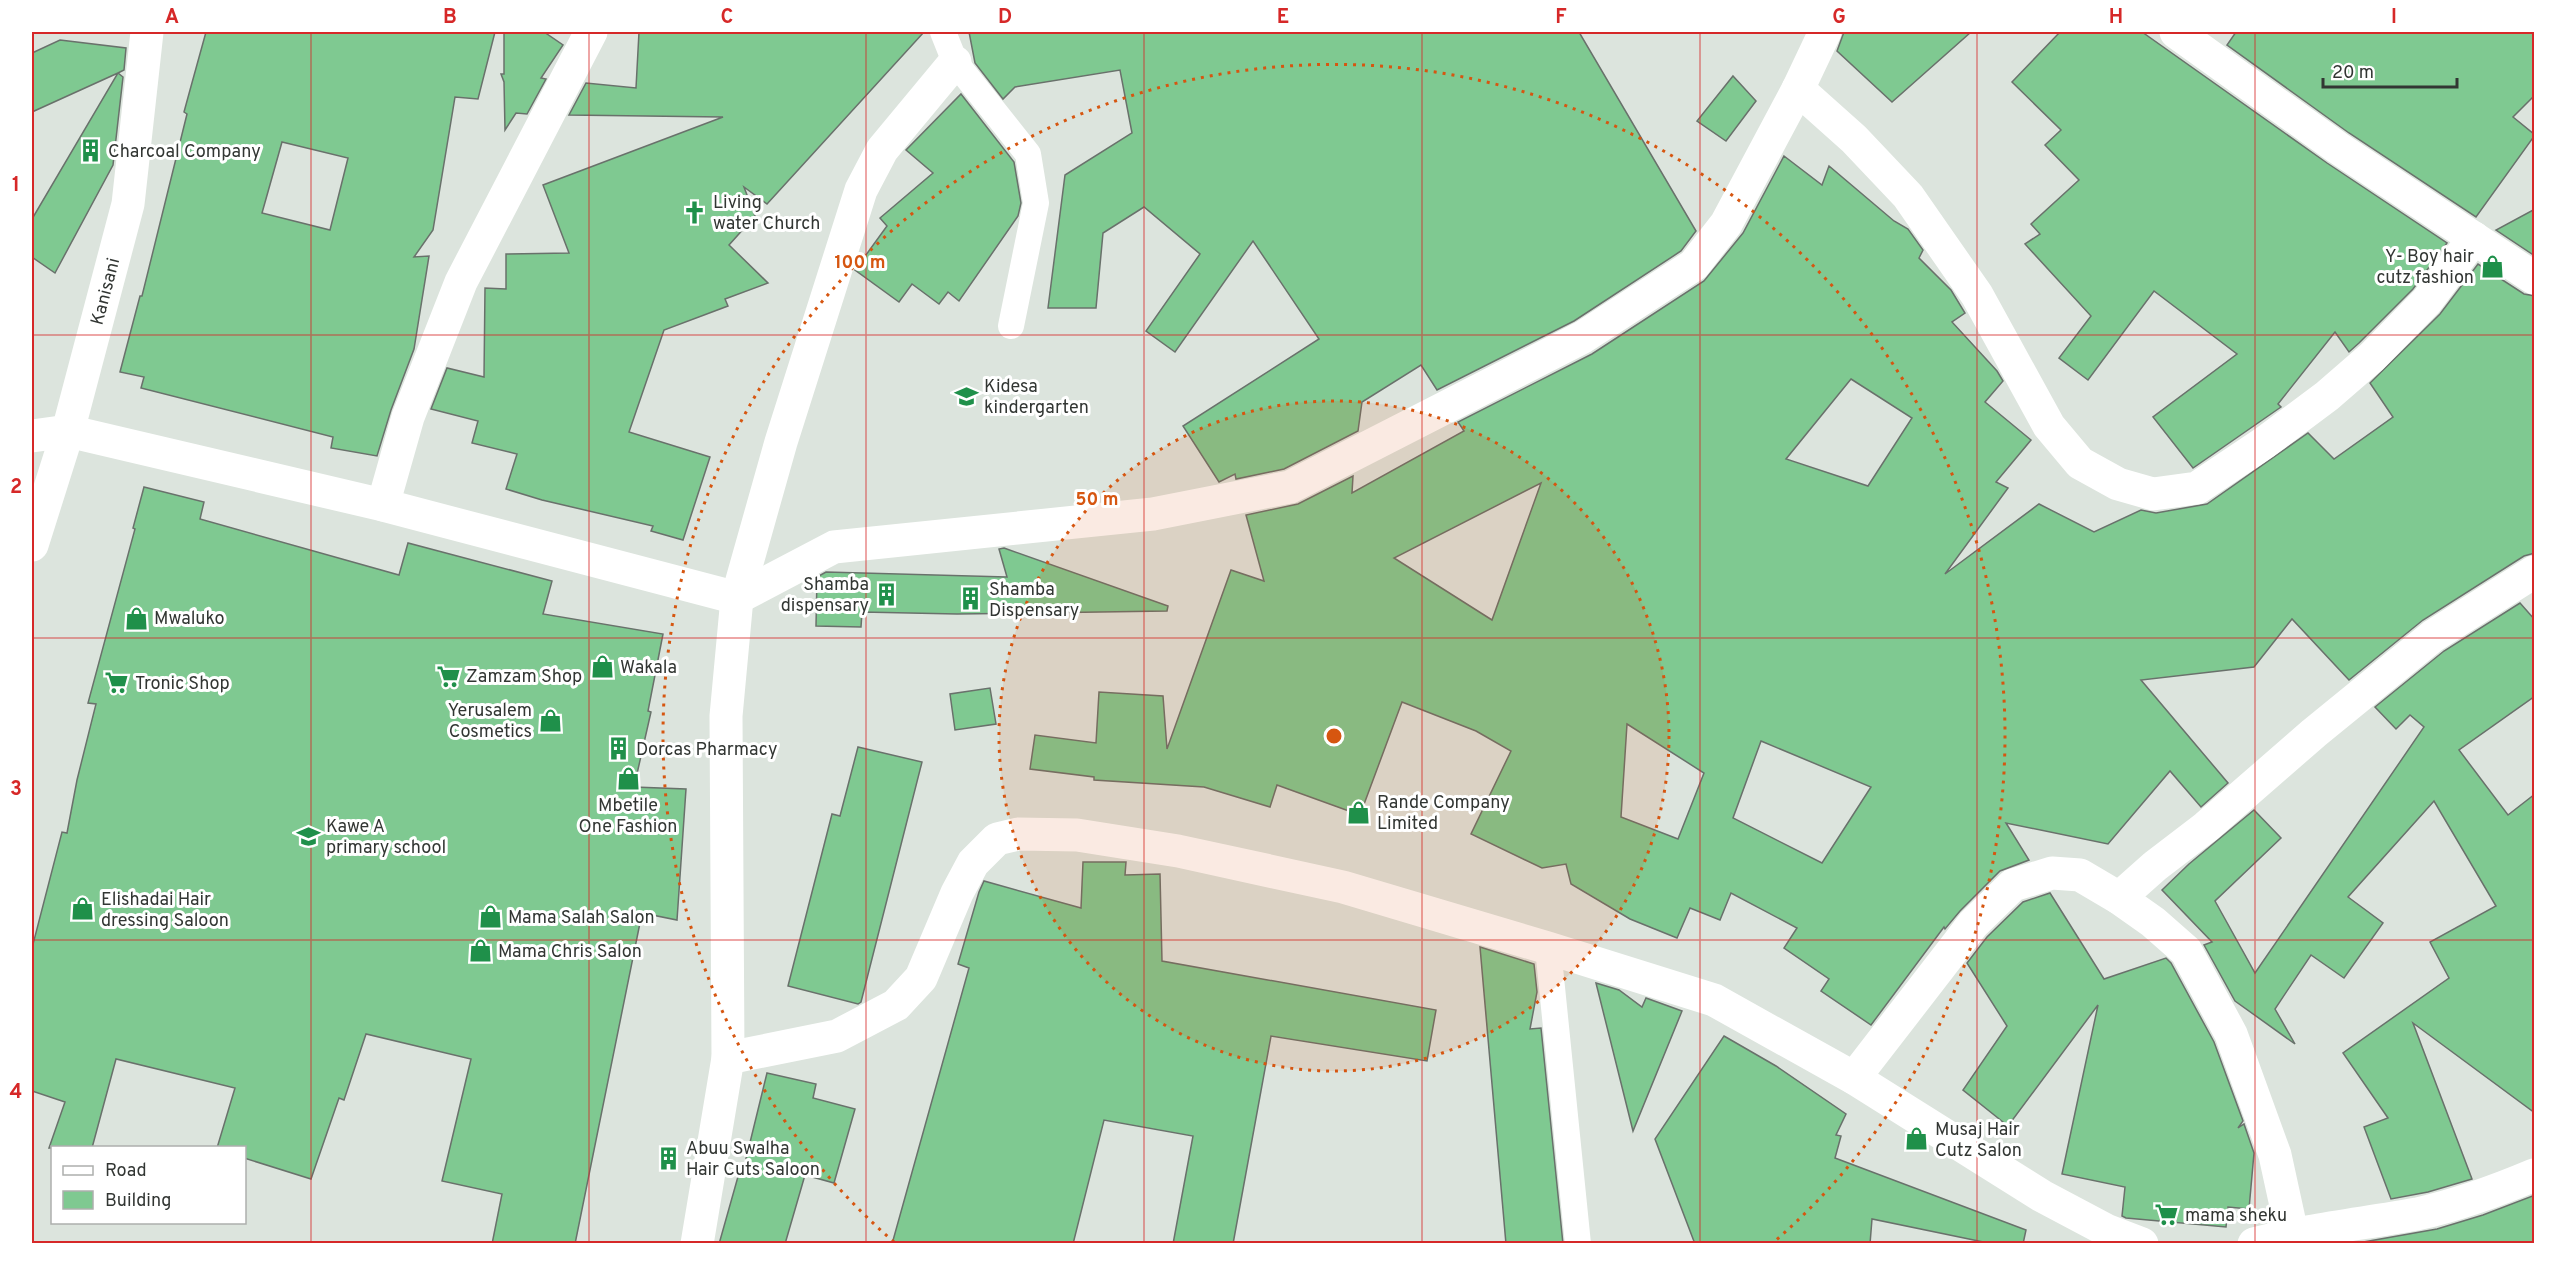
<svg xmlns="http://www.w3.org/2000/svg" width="2566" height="1275" font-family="Overpass,sans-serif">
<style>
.building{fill:#7fc991;stroke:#69716b;stroke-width:1.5;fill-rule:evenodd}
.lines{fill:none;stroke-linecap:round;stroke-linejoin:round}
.service{stroke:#fff;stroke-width:26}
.minor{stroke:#fff;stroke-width:33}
.grid{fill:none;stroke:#d62828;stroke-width:1.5;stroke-opacity:0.55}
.ring{fill:none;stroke:#d65610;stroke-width:3;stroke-dasharray:3 6}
.labels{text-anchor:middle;stroke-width:6;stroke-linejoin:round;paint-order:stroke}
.poi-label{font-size:18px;fill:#323633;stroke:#fff;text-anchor:start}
.street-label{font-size:18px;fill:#323633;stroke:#fff}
.centre{fill:#d65610;stroke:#fff;stroke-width:3}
.ring-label{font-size:18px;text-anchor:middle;font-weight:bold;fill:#d65610;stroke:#fff;stroke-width:6;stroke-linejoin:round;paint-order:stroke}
.neatline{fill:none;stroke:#d62828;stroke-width:2}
.grid-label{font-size:20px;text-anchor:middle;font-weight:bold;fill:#d62828}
</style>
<rect width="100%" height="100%" fill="#dce4dd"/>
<g class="building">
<path d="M 206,32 L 495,32 L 478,99 L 455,97 L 433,230 L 414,257 L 429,256 L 414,349 L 391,410 L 377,456 L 331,448 L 333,437 L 141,388 L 144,377 L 120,372 L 140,296 L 142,296 L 187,114 L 184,112 L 190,90 ZM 282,142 L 348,158 L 330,230 L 262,213 Z"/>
<polygon points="504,32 544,32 563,45 541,78 546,79 527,114 516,113 505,130 504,82 501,74 504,74"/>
<polygon points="639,32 924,32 767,204 744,187 755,216 729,245 768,283 725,299 728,306 664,330 629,432 710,457 683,540 651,531 653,526 542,500 506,489 517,454 472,443 478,421 431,409 447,368 484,377 485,288 506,289 506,254 569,253 543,185 723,117 569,115 586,83 636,88"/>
<polygon points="969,32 1579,32 1696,231 1681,251 1574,321 1437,390 1421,365 1362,402 1358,431 1284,469 1236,479 1235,474 1219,482 1183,426 1319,339 1253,241 1175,352 1146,331 1200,254 1144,207 1103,233 1096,308 1048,308 1065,175 1132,133 1120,70 1015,87 1003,99 975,63"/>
<polygon points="1844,32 1971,32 1892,102 1837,51"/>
<polygon points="2060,32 2142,32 2327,163 2447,243 2413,289 2359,343 2349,352 2335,332 2278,404 2281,407 2193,468 2153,417 2237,354 2154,291 2088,380 2059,358 2091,316 2025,244 2040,234 2031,224 2079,180 2045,145 2061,130 2012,82"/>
<polygon points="2236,32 2535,32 2535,95 2513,117 2535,135 2476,217 2349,133 2227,45"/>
<polygon points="60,40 126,48 124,70 118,73 123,77 113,165 55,273 32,257 32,219 118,73 32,112 32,53"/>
<polygon points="1733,76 1756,101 1726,141 1697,121"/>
<polygon points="961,94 1014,162 1021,203 1018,216 959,301 948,292 939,304 912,284 899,302 855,270 887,226 880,218 933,173 906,150"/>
<path d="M 1784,156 L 1822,185 L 1829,166 L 1894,221 L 1908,229 L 1923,250 L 1919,258 L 1951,290 L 1965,313 L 1952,322 L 1997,371 L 2003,381 L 1985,402 L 2031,440 L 1996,482 L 2008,488 L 1945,574 L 2039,504 L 2094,532 L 2141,510 L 2156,513 L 2207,504 L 2308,433 L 2334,459 L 2393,417 L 2370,383 L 2440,314 L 2478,264 L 2524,294 L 2535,296 L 2535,553 L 2524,556 L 2423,620 L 2349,680 L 2292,619 L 2254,667 L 2141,680 L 2228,783 L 2201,807 L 2170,771 L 2108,844 L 2006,823 L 2029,860 L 2000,871 L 1960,911 L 1945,929 L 1944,927 L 1871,1025 L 1821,991 L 1829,979 L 1784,948 L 1797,928 L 1731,893 L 1720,920 L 1690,908 L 1677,938 L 1630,919 L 1571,884 L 1566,864 L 1542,868 L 1471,834 L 1511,751 L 1476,731 L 1402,702 L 1360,815 L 1277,785 L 1270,807 L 1204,787 L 1094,780 L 1094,777 L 1030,769 L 1035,735 L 1096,743 L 1099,692 L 1163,696 L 1167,749 L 1231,570 L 1264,581 L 1246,515 L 1298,504 L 1353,476 L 1352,493 L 1464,431 L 1458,422 L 1592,354 L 1704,281 L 1743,233 ZM 1851,379 L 1912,418 L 1868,486 L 1786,459 ZM 1541,483 L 1492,620 L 1394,558 ZM 1627,724 L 1704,773 L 1678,839 L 1621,817 ZM 1761,741 L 1871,787 L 1822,863 L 1733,818 Z"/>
<polygon points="2535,209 2535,256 2496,230"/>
<polygon points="144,487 204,502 200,519 399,575 408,543 552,581 543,614 663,634 648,711 651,712 634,787 686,789 677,920 642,913 575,1244 492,1244 502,1194 442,1181 471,1059 366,1034 344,1100 339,1098 311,1179 244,1158 244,1148 217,1148 235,1088 116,1059 92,1148 49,1148 65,1102 32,1091 32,948 62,832 67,833 77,780 96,704 88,703 135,529 133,528"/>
<polygon points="1004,548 1168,606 1167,611 957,614 862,612 861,627 816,626 817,577 826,572 1007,577 999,549"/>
<polygon points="2520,603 2535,620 2535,696 2459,750 2508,815 2535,794 2535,1113 2413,1023 2472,1179 2428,1192 2391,1199 2364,1127 2388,1118 2343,1053 2449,978 2430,942 2496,906 2434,801 2348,897 2383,923 2344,978 2311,955 2275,1009 2295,1044 2235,1001 2204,945 2212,942 2162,890 2189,864 2254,810 2281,838 2215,901 2255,973 2424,727 2410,715 2396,729 2375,707 2444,651"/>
<polygon points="990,688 996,724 955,730 950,694"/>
<polygon points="858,747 922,762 861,1002 858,1004 788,986 832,814 840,816"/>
<polygon points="1083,862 1126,862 1125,875 1160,874 1162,961 1436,1010 1427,1061 1271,1036 1233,1244 1173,1244 1193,1136 1104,1120 1073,1244 892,1244 969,968 958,964 979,892 984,881 1081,908"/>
<polygon points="2050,893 2104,979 2166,958 2171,963 2214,1042 2243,1121 2238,1128 2244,1124 2254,1153 2249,1209 2228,1207 2226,1227 2126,1218 2122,1216 2125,1187 2062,1174 2098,1005 2008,1126 1963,1090 2007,1026 1967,963 1987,937 2023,902"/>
<polygon points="1480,947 1534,964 1537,992 1530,1029 1541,1028 1563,1244 1506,1244"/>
<polygon points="1596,983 1619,990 1642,1007 1646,998 1682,1011 1633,1131"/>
<polygon points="1724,1036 1776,1066 1846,1114 1836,1135 1841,1136 1835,1158 2026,1230 2023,1244 1993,1244 1872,1219 1870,1244 1695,1244 1655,1139"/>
<polygon points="767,1073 816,1084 813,1098 855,1109 834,1183 805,1175 785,1244 719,1244 741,1166 744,1167"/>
<polygon points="2535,1195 2535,1244 2352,1244 2437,1229 2483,1215"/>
</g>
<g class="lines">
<g class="service">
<polyline points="943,32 955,62 1028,154 1036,203 1011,326"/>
<polyline points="1548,948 1578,1244"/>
</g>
<g class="minor">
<polyline points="2176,32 2338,148 2534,278"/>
<polyline points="1798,89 1854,139 1908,196 1977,295 2049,426 2080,463 2118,484 2153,494 2197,488 2264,443 2327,396 2372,357 2427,301 2474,238"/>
<polyline points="32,436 68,431 383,505 737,598 834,547 1153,514 1290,487 1583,337 1694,265 1726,224 1798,89 1825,32"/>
<polyline points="383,505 408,417 461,282 591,32"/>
<path id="s1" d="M 32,545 L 68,431 L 128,204 L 147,32"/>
<polyline points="2119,898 2155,866 2206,827 2314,733 2433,636 2534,572"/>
<polyline points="728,1058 837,1036 896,1005 921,978 957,893 973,863 997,839 1018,834 1077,835 1178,851 1343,887 1548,948 1714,1000 1854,1078 2042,1196 2108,1231 2142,1244"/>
<polyline points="1854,1078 1973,924 2013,885 2052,873 2080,875 2119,898 2153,922 2186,951 2231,1034 2275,1155 2292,1233"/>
<polyline points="697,1244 728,1058 726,716 737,598 781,442 861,190 882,150 955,62"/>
<path d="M 2254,1244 C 2308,1229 2362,1224 2417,1214 C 2458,1205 2496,1191 2534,1175"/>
</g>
</g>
<path class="grid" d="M 311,32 L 311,1244M 589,32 L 589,1244M 866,32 L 866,1244M 1144,32 L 1144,1244M 1422,32 L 1422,1244M 1700,32 L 1700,1244M 1977,32 L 1977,1244M 2255,32 L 2255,1244M 32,335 L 2534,335M 32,638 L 2534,638M 32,940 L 2534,940"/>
<circle cx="1334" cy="736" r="335" fill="#d65610" fill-opacity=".12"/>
<g class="ring">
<circle cx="1334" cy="736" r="335"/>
<path d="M894 1242A671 671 0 1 1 1774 1242"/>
</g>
<defs>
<symbol id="building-bare" viewBox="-9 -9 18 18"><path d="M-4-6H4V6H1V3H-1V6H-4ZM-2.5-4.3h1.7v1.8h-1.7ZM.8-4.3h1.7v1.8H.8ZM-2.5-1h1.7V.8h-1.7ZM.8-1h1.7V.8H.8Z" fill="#1f904a" stroke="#fff" stroke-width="2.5" paint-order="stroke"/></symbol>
<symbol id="church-bare" viewBox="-9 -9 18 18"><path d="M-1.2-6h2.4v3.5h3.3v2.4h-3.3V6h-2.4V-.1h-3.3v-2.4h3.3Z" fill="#1f904a" stroke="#fff" stroke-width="2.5" paint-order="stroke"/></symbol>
<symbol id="shop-bare" viewBox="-9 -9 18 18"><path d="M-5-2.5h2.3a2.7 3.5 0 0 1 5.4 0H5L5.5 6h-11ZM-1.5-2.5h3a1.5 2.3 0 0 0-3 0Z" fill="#1f904a" stroke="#fff" stroke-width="2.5" paint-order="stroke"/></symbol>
<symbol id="school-bare" viewBox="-9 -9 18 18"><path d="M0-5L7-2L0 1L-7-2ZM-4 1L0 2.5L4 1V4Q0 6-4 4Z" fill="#1f904a" stroke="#fff" stroke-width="2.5" paint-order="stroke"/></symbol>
<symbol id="supermarket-bare" viewBox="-9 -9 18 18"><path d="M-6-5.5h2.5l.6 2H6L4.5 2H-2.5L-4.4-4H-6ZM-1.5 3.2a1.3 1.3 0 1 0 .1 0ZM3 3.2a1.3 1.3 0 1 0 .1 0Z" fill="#1f904a" stroke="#fff" stroke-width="2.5" paint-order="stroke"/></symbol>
</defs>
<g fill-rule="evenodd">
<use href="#building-bare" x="74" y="134" width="33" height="33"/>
<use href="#church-bare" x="678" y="196" width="33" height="33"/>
<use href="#shop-bare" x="2476" y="250" width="33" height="33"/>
<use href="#school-bare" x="950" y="380" width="33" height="33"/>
<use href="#building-bare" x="870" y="578" width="33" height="33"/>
<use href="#building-bare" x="954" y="582" width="33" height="33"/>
<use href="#shop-bare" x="120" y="602" width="33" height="33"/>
<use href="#shop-bare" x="586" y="650" width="33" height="33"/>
<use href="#supermarket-bare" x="432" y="660" width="33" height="33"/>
<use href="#supermarket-bare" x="100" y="666" width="33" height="33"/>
<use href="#shop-bare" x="534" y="704" width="33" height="33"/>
<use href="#building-bare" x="602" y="732" width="33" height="33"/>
<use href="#shop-bare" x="612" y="762" width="33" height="33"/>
<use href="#shop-bare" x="1342" y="796" width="33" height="33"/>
<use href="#school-bare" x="292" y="820" width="33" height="33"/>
<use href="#shop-bare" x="66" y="892" width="33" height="33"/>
<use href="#shop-bare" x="474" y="900" width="33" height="33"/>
<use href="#shop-bare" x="464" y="934" width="33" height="33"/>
<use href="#shop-bare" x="1900" y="1122" width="33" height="33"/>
<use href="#building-bare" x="652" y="1142" width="33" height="33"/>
<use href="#supermarket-bare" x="2150" y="1198" width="33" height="33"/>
</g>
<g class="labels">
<g class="poi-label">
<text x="108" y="157">Charcoal Company</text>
<text x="713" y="208">Living<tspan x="713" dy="21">water Church</tspan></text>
<text x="2474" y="262" text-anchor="end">Y- Boy hair<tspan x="2474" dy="21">cutz fashion</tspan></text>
<text x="984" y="392">Kidesa<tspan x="984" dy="21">kindergarten</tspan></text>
<text x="869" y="590" text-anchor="end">Shamba<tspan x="869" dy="21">dispensary</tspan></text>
<text x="989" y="595">Shamba<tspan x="989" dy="21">Dispensary</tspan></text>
<text x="154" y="624">Mwaluko</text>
<text x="620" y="673">Wakala</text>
<text x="466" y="682">Zamzam Shop</text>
<text x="135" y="689">Tronic Shop</text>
<text x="532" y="716" text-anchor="end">Yerusalem<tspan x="532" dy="21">Cosmetics</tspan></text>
<text x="636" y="755">Dorcas Pharmacy</text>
<text x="1377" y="808">Rande Company<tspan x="1377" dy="21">Limited</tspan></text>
<text x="628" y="811" text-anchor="middle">Mbetile<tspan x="628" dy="21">One Fashion</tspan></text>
<text x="326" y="832">Kawe A<tspan x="326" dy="21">primary school</tspan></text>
<text x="101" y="905">Elishadai Hair<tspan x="101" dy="21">dressing Saloon</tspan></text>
<text x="508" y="923">Mama Salah Salon</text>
<text x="498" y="957">Mama Chris Salon</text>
<text x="1935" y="1135">Musaj Hair<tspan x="1935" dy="21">Cutz Salon</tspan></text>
<text x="686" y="1154">Abuu Swalha<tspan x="686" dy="21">Hair Cuts Saloon</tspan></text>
<text x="2185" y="1221">mama sheku</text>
</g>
<g class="street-label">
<text dy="6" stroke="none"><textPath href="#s1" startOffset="264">Kanisani</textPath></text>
</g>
</g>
<circle cx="1334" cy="736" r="9" class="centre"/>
<g class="ring-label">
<text x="860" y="268">100 m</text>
<text x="1097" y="505">50 m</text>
</g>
<rect width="2566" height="1275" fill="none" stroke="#ffffff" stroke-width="66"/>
<rect x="51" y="1146" width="195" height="78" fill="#ffffff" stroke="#adafad" stroke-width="1.5"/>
<rect x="63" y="1166" width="30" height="9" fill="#ffffff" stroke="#adafad" stroke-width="1.5"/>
<text x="105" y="1176" font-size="18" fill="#323633">Road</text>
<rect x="63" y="1191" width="30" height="18" fill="#7fc991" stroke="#adafad" stroke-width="1.5"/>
<text x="105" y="1206" font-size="18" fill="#323633">Building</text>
<path d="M2323 78v9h134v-9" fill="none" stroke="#323633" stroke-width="3"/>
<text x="2332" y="78" font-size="18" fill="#323633" stroke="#ffffff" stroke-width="4.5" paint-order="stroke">20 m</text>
<rect x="33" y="33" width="2500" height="1209" class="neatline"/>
<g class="grid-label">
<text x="172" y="23">A</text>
<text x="450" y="23">B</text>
<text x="727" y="23">C</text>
<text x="1005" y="23">D</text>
<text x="1283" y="23">E</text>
<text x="1561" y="23">F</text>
<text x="1839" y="23">G</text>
<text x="2116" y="23">H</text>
<text x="2394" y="23">I</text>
<text x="16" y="191">1</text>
<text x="16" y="493">2</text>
<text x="16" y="795">3</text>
<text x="16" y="1098">4</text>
</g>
</svg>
